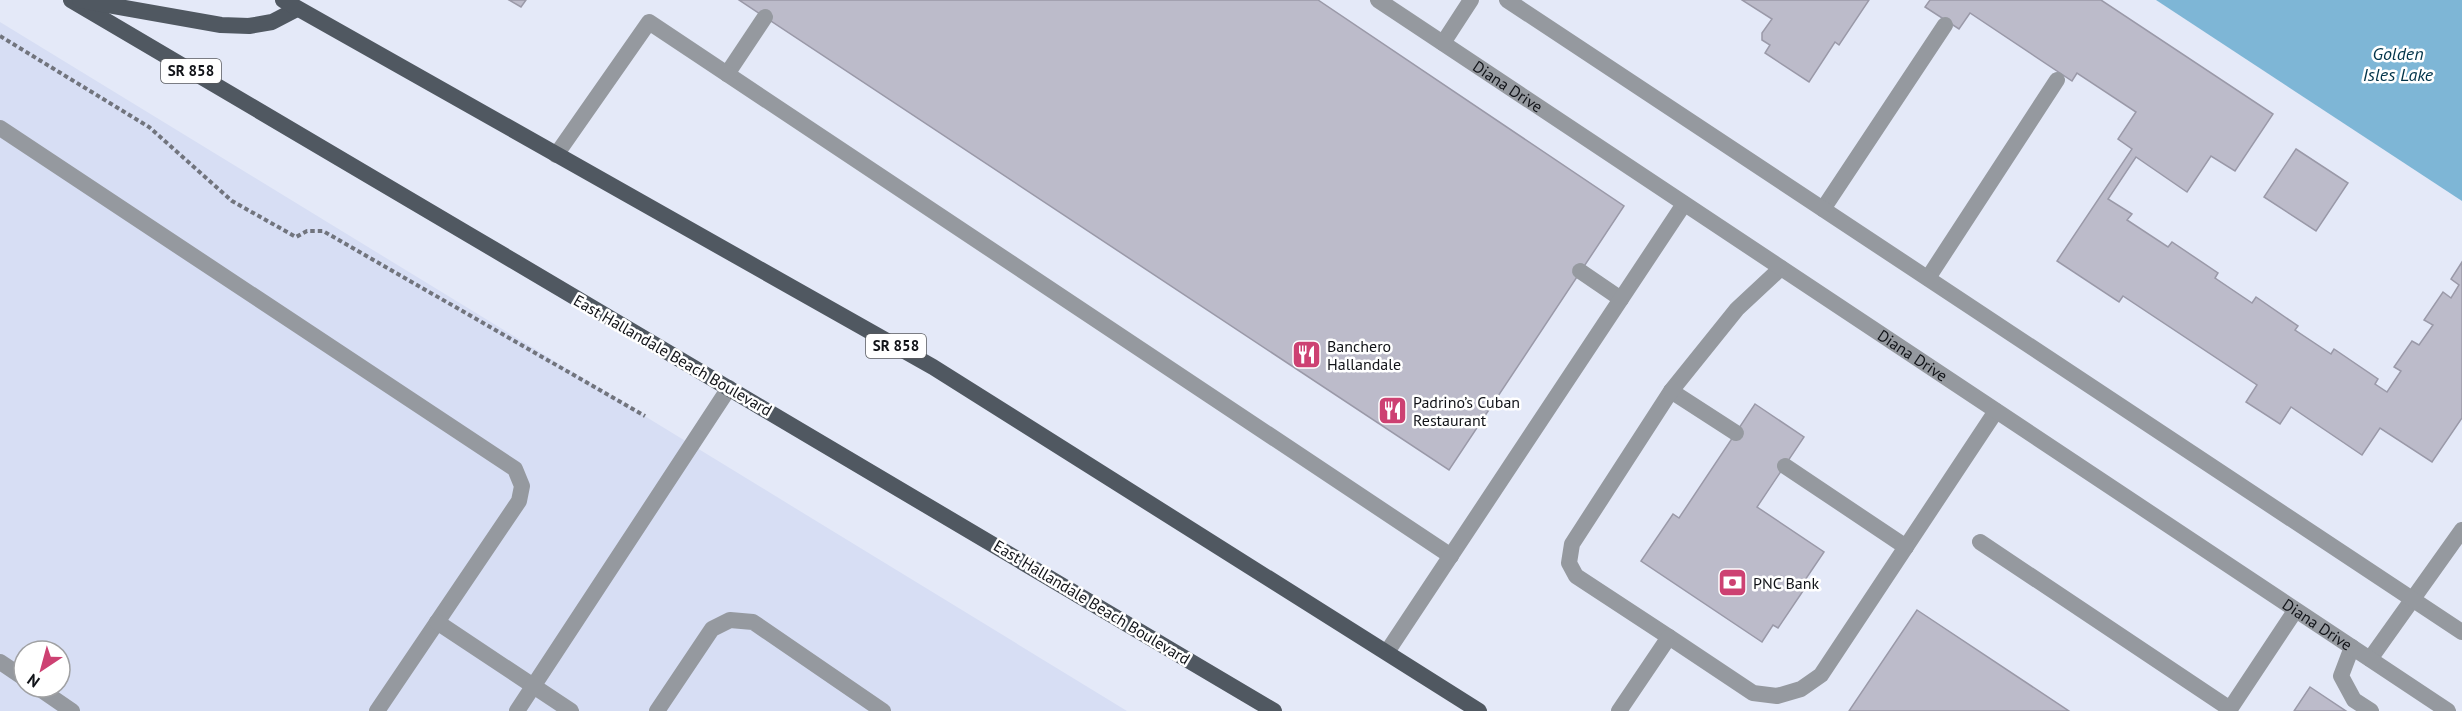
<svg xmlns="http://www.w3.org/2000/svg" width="2462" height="711" font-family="'PT Sans',sans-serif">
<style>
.built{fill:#d7def4;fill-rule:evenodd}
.water{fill:#7eb6d6}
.building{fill:#bcbbca;stroke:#9a99a8;stroke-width:1.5}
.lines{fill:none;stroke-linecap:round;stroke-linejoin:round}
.path{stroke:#71747d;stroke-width:4;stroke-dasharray:4.5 3;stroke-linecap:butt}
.service{stroke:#95999f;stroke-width:16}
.minor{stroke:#95999f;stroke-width:16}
.primary{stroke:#505861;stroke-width:16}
.labels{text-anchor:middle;stroke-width:5;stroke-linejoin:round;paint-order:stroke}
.shield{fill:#fff;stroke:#585a5d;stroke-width:1.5}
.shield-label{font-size:15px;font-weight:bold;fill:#111318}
.street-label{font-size:16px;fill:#111318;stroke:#fff}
.poi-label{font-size:16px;fill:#111318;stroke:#fff;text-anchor:start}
.water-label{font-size:18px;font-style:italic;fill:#013349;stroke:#fff}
</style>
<rect width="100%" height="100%" fill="#e4e9f8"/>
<path class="built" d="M 0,22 L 1127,711 L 0,711 ZM 24,651 L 60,651 L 60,687 L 24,687 Z"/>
<polygon class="water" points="2156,0 2462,0 2462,201"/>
<g class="building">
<polygon points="509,0 526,0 521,7"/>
<polygon points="739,0 1318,0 1624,206 1449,470"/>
<polygon points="1742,0 1869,0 1839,45 1835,42 1809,82 1765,53 1770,45 1762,40 1762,33 1772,19"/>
<polygon points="1930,0 2101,0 2273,114 2235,171 2211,156 2187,192 2136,157 2108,199 2132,214 2127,220 2168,247 2172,242 2218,273 2215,278 2252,303 2256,297 2298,326 2295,330 2331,354 2334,349 2378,379 2375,384 2387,392 2401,371 2394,367 2412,341 2419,345 2433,325 2424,320 2443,292 2451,298 2459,285 2451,279 2462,262 2462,418 2432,462 2380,428 2362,455 2291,407 2280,424 2246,402 2257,385 2123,296 2119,302 2057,261 2132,149 2118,139 2136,112 2077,73 2072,81 1970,13 1959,29 1925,7"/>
<polygon points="2296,149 2348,183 2316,231 2264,197"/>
<polygon points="1755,404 1804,437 1757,507 1824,552 1803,583 1807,585 1778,628 1773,625 1762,642 1641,561 1673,514 1679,518"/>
<polygon points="1917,610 2069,711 1849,711"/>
<polygon points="2310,687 2346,711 2294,711"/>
</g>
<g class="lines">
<polyline class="path" points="0,36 149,127 232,201 296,237 307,231 323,231 645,416"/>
<g class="service">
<polyline points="727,74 765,17"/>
<polyline points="0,128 515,469 522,486 519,501 377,711"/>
<polyline points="556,155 649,22 1451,556"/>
<polyline points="1823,209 1945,25"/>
<polyline points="1580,271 1621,299"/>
<polyline points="1928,278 2057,80"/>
<polyline points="1671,391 1736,433"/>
<polyline points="1785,466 1906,547"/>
<polyline points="1980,542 2230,709 2295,611"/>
<polyline points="437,622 571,711"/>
<polyline points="1669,637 1576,576 1569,563 1572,544 1671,391 1737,309 1781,268"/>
<polyline points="2352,647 2341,676 2354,700 2371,711"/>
<polyline points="1387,652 1684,204"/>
<polyline points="2370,659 2462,530"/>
<polyline points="0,662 24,678"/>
<polyline points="37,687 72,711"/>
<polyline points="517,711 729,388"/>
<polyline points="657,711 712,629 730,620 753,622 883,711"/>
<polyline points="1619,711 1669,637 1753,693 1777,696 1801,689 1821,675 1996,411"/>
</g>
<g class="minor">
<path id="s1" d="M 1378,0 L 2448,711"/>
<polyline points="1507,0 2462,632"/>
<polyline points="1443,43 1471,0"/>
</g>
<g class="primary">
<path d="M 71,0 C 472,237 874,472 1274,711"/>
<polyline points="80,0 221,25 249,26 272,22 297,9"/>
<polyline points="283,0 933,367 1479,711"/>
</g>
</g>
<defs>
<symbol id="restaurant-square" viewBox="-11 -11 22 22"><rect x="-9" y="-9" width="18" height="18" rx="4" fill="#cd4172" stroke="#fff"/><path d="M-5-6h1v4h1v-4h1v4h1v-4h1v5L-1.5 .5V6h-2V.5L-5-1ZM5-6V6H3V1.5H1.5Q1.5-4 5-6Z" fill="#fff"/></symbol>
<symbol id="bank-square" viewBox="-11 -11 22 22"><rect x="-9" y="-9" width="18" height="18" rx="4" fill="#cd4172" stroke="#fff"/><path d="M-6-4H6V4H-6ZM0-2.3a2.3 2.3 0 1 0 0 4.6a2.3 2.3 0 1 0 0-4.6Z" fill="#fff"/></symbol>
</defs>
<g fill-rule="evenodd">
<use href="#restaurant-square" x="1290" y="338" width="33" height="33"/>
<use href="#restaurant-square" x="1376" y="394" width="33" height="33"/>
<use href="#bank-square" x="1716" y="566" width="33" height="33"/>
</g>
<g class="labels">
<g class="shield">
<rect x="161" y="59" width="60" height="24" rx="4.5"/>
<rect x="866" y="334" width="60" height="24" rx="4.5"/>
</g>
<g class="shield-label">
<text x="191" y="76">SR 858</text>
<text x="896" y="351">SR 858</text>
</g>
<g class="street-label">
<text dy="6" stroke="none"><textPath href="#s1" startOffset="156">Diana Drive</textPath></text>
<text transform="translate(673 355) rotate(30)" y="6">East Hallandale Beach Boulevard</text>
<text dy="6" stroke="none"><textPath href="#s1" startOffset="642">Diana Drive</textPath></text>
<text transform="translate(1092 602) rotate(31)" y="6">East Hallandale Beach Boulevard</text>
<text dy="6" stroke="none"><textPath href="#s1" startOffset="1128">Diana Drive</textPath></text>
</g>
<g class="poi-label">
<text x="1327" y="352">Banchero<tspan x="1327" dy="18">Hallandale</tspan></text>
<text x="1413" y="408">Padrino’s Cuban<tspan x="1413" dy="18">Restaurant</tspan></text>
<text x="1753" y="589">PNC Bank</text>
</g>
<g class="water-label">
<text x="2398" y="60">Golden<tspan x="2398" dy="21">Isles Lake</tspan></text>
</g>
</g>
<g transform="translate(42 669) rotate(216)"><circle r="28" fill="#ffffff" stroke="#a0a1a3" stroke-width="1.5"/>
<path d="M0-4.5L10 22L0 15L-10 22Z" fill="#cd4172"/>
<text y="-9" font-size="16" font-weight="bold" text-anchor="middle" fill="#111318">N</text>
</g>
</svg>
